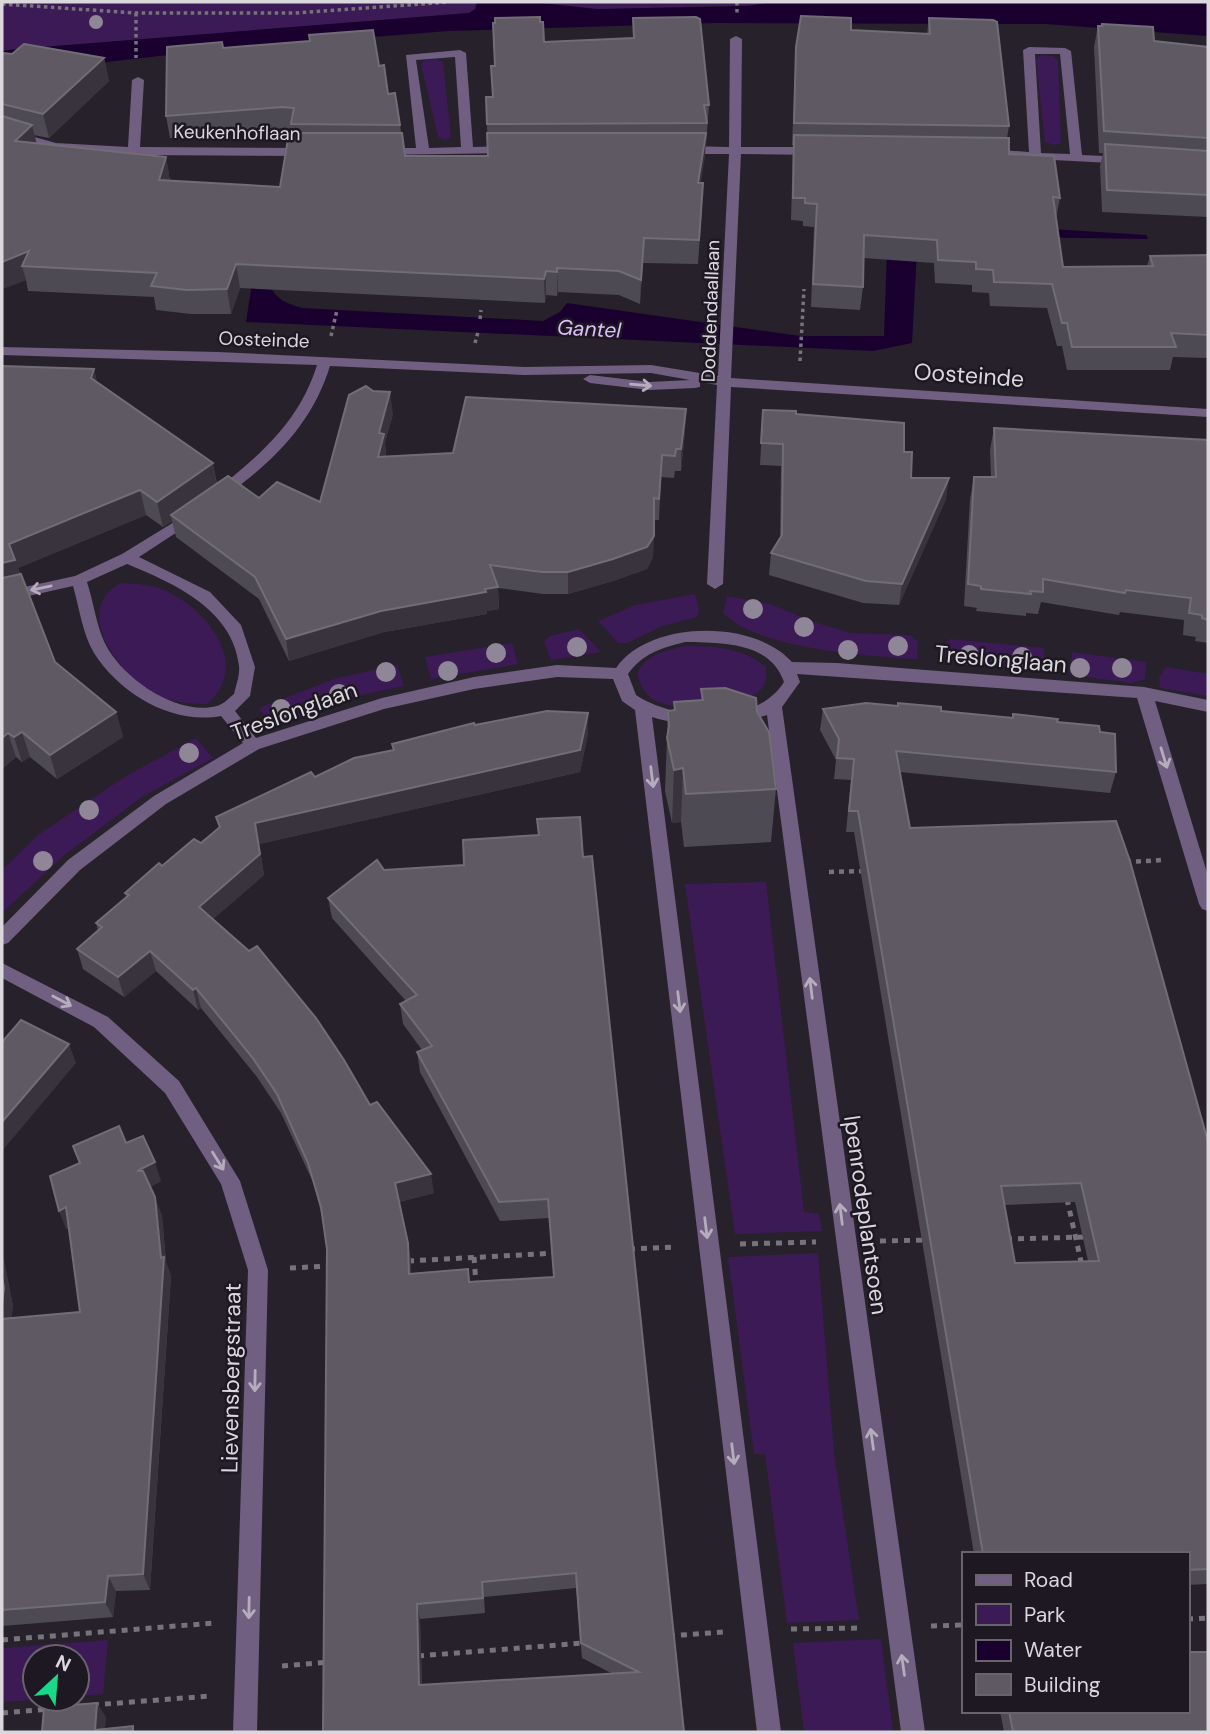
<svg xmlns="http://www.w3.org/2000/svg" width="1210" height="1734" font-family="'DM Sans',sans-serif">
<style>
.green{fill:#3c1a56}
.water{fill:#1a002e}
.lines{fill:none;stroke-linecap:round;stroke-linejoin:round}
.path-far2{stroke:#77737b;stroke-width:3.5;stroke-dasharray:3.5 3.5;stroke-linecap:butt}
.path-far1{stroke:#77737b;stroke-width:4.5;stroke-dasharray:5 5;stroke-linecap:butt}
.path{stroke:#77737b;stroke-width:5;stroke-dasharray:6 6;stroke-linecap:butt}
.minor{fill:#705f80;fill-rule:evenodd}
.tree{fill:#8f8797}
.wall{fill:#4e4a53;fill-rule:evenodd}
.shaded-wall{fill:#38333d}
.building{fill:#5e5962;stroke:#716d75;stroke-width:2;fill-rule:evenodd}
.oneway{stroke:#b5adbc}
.labels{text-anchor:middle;stroke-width:5;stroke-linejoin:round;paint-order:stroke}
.far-street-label{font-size:19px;fill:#dad7dd;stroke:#1d1821}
.far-water-label{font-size:21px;font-style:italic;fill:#debefc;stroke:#1d1821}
.street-label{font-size:23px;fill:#dad7dd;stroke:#1d1821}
</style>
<rect width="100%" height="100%" fill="#26212b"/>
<g class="green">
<polygon points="2,2 859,2 469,13 2,51"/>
<polygon points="1041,55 1052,56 1058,60 1061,143 1054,145 1045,142 1036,59"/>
<polygon points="436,59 443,62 451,137 445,140 438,137 421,64 426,60"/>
<path d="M 121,583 C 135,584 151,584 164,590 C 206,608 253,665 207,704 C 189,704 171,702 154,694 C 120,676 70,608 121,583 Z"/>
<polygon points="695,594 699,610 697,617 660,627 627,643 618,643 598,621 635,605"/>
<path d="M 727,596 L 770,604 L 814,622 L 851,633 L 910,635 L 918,642 L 917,659 C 868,656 757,649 723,613 Z"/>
<polygon points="579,629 601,652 551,660 544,642 550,636"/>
<polygon points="950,639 1044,648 1045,670 955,661 944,656 944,644"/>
<polygon points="512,643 518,664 431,679 425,657"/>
<path d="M 684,646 C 715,646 741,647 766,667 C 766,672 767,679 765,683 C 755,709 675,713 654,700 C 643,694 641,684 637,674 C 646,653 664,652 684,646 Z"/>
<polygon points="1072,652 1146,662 1145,679 1132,683 1070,675"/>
<polygon points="397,665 404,686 347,698 273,728 259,708 337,678"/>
<polygon points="1166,667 1208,674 1208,696 1160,688 1159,678"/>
<polygon points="196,738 213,758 142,797 62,857 2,913 2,870 38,835 126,776"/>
<polygon points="766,882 804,1212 819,1214 822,1231 735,1234 685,884"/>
<polygon points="818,1253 834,1453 859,1620 787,1623 765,1454 754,1454 728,1257"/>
<polygon points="881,1639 893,1732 804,1732 793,1643"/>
<polygon points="108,1640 103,1694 77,1696 77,1657 35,1657 35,1699 43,1699 2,1702 2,1648"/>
</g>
<g class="water">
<polygon points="477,2 532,2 597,9 748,6 771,2 1208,3 1208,36 1045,24 716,23 448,31 221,49 72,66 2,71 2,51 17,49 469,13 475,9"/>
<path d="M 2,216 L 268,283 C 276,299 285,303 302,308 L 543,321 L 560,312 L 567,303 L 800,336 L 884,336 L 887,249 L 927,221 L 1146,235 L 1148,239 L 1010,237 L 917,251 L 912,343 L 873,351 L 246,322 L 252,283 Z"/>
</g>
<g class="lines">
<g class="path-far2">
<polyline points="737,2 737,15"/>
<polyline points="2,4 136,13 295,13 448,2"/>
<polyline points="136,13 136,58"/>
<polyline points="480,319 481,310"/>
<polyline points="331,336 337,310"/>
<polyline points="475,343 478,332"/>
<polyline points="800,361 804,289"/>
</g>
<g class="path-far1">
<polyline points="1126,862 1163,860"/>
<polyline points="829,872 865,871"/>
</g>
<g class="path">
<polyline points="1067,1199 1082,1266"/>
<polyline points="1006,1239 1085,1237"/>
<polyline points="880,1241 928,1240"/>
<polyline points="740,1244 816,1242"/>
<polyline points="629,1249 676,1247"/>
<polyline points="474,1257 476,1284"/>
<polyline points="408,1261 557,1253"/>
<polyline points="290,1268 330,1266"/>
<polyline points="1187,1619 1208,1618"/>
<polyline points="931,1626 963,1625"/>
<polyline points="791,1629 863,1628"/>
<polyline points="669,1636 723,1632"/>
<polyline points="2,1640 214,1623"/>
<polyline points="418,1656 584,1643"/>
<polyline points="282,1666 329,1662"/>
<polyline points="93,1705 210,1696"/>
<polyline points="2,1713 50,1709"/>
</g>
<g class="minor">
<path d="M 736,36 L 742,39 L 741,147 L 817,147 L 823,151 L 817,155 L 741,154 L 731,378 L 1208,409 L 1208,417 L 731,387 L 723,584 L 715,589 L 707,584 L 717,385 L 700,382 L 700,387 L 695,388 L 649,390 L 590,383 L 583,379 L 590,375 L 649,382 L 690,380 L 651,373 L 524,375 L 330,366 C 315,415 284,451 244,482 C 236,489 227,498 217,501 L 212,499 L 210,496 L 212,493 C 258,457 299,423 317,365 L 2,355 L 2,347 L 218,352 L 524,367 L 651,365 L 718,376 L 729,154 L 684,154 L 678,150 L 684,146 L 729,147 L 730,39 Z"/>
<path d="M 1029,47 L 1065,48 L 1071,51 L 1082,155 L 1125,157 L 1129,158 L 1129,164 L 981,156 L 981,150 L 985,149 L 1029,152 L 1023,50 ZM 1035,54 L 1060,54 L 1070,154 L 1041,153 Z"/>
<path d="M 460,50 L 466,53 L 473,147 L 512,146 L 516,147 L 516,153 L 379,155 L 379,149 L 383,148 L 416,148 L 406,55 ZM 455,57 L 461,147 L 429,148 L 416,60 Z"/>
<polygon points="138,77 144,80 140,147 309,148 315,152 309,156 134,155 55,151 2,136 2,128 56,143 128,147 132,80"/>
<path d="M 192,511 L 199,516 L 197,519 L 139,557 L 210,592 L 241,625 L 255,667 L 250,696 L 235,711 L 256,738 L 382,698 L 474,677 L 557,665 L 616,668 C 649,620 754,619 792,662 L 837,663 L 1144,687 L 1208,700 L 1208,712 L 1155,701 L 1208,876 L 1208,911 L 1202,909 L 1199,904 L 1137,698 L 797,674 L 800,682 L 782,707 L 925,1732 L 901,1732 L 767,715 C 730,727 690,729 652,717 L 781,1732 L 757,1732 L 635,710 L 622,701 L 613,679 L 557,677 L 474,689 L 384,709 L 259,749 L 166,804 L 80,870 L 8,943 L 2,945 L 2,927 L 68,860 L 154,796 L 243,743 L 221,716 C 172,725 120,694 94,653 C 83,635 79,607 73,586 L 2,602 L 2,592 L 75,576 L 122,554 ZM 127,564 C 173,583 233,609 239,666 C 240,675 236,685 234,694 C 229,698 224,704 217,706 C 178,716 127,681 108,649 C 97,631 94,603 87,582 ZM 685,642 C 721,643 770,641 784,682 C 756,727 675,721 636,695 L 628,674 C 642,654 661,648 685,642 Z"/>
<polygon points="2,963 108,1017 179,1081 240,1181 268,1270 257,1732 233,1732 248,1270 221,1184 165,1093 94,1027 2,978"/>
</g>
</g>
<g class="tree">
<circle cx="96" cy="22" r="7"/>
<circle cx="753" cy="609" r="10"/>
<circle cx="804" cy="627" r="10"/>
<circle cx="898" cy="646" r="10"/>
<circle cx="577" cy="647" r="10"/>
<circle cx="848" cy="650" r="10"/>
<circle cx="496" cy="653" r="10"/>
<circle cx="969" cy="655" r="10"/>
<circle cx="1022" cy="657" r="10"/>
<circle cx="1080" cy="668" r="10"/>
<circle cx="1122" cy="668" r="10"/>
<circle cx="448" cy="671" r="10"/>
<circle cx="386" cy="672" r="10"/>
<circle cx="339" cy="694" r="10"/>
<circle cx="281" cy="709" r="10"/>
<circle cx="189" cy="753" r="10"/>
<circle cx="89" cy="810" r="10"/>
<circle cx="43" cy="861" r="10"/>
</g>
<g class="wall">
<polygon points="633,18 709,105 706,144 700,183 702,207 698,264 643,263 640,304 619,295 558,292 557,296 546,295 545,303 240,288 231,314 191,314 156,310 154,297 28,291 26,280 2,289 2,54 104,58 109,81 49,138 34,135 36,143 166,157 170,181 280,187 292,133 292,129 285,128 170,138 166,116 223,48 379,66 388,94 400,125 405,156 488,156 486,97 492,97 495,66 540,22 544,42 633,38"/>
<polygon points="929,18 1009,126 1007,138 1009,154 1060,198 1056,218 1063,267 1147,266 1150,256 1208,255 1208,358 1173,357 1170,370 1067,370 1062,346 1057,346 1047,308 990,306 989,293 972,292 972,285 935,283 934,263 863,258 863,287 860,310 811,307 814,227 803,226 803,221 791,220 793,145 792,145 796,47 851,30 927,34"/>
<polygon points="1098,26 1154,41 1208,47 1208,217 1102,212 1100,166 1103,153 1099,153 1094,47"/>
<polygon points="2,366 94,369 97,383 213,463 217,484 259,498 320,502 393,414 385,442 386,457 453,453 686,409 685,431 681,471 675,471 674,478 661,477 659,520 654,520 653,557 647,569 613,581 568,594 543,594 498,588 499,609 487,611 487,614 384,632 289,661 259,599 176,537 172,521 163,527 146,515 18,568 55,662 116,712 123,737 57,779 30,757 22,762 16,757 2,769"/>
<polygon points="763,410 796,414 904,452 911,478 946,499 899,605 863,603 769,575 771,553 780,538 781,466 760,465"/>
<polygon points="994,428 1208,440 1208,643 1195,641 1196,637 1183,635 1184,620 1120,612 1119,615 1041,602 1038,614 1026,613 1026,616 976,611 977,608 964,606 970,499 974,477 991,477 990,450"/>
<polygon points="701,689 757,712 776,789 771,842 684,847 681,822 672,823 665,791 668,711 674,710 674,702 701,700"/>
<path d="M 823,709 L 941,711 L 1057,722 L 1100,732 L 1116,772 L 1110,793 L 900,772 L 910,828 L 1208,1142 L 1208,1584 L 1187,1585 L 1187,1554 L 974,1554 L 854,832 L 846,832 L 851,780 L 834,779 L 836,760 L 820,730 ZM 1075,1202 L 1088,1261 L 1015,1263 L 1004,1205 Z"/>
<path d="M 475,725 L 588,734 L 580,772 L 259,844 L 264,875 L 213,919 L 370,1105 L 434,1193 L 399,1202 L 408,1243 L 411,1261 L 411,1274 L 468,1269 L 470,1282 L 554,1277 L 549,1218 L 500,1221 L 420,1072 L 417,1052 L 422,1050 L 403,1024 L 400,1004 L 406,1001 L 332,918 L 328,898 L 384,870 L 464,865 L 538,835 L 537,819 L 583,857 L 684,1732 L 323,1732 L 327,1249 L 322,1216 L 313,1182 L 281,1113 L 257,1077 L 201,1008 L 198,1010 L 156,971 L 124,997 L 83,969 L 77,949 L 98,931 L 96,923 L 126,897 L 125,893 L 162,866 L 201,843 L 219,828 L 216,817 L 315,777 L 393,750 L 392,744 ZM 576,1588 L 582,1658 L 613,1674 L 422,1685 L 420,1619 L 485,1613 L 484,1597 Z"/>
<polygon points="126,1143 161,1181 150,1187 162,1216 166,1262 171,1276 150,1590 116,1591 113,1617 2,1626 2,1251 13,1306 11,1318 80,1312 69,1228 66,1229"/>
<polygon points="1189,1652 1208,1732 1004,1732 1000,1711 1187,1711 1187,1655"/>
</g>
<g class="shaded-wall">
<polygon points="104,58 109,81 49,138 43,114"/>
<polygon points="32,125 38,149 15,141"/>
<polygon points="706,133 705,157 697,207 698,183"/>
<polygon points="166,157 170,181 159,180"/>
<polygon points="644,238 643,263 640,304 641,280"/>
<polygon points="29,251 22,266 26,280 2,289 2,262"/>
<polygon points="236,264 240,288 231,314 227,289"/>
<polygon points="557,268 558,292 557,296"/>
<polygon points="546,271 546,295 545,303 544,279"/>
<polygon points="94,369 100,394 91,378"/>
<polygon points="390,392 393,414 385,442 386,456 380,479 378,457 379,433"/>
<polygon points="686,409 685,431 681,471 681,449"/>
<polygon points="213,463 217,488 171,515 172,521 163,527 157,502"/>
<polygon points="949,478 946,499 899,605 902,584"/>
<polygon points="140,490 146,515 18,568 23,585 2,590 2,563 9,544"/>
<polygon points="654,536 653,557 647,569 613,581 568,594 568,572"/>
<polygon points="498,587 499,609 487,611 487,614 384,632 289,661 286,639 381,611"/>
<polygon points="116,712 123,737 57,779 50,755"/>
<polygon points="588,713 588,734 580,772 259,844 264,875 204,927 199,907 255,823"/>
<polygon points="22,732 30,757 22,762 14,737"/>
<polygon points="8,733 16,757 2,769 2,738"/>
<polygon points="683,768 681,822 672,823 674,770"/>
<polygon points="150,951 156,971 124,997 118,977"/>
<polygon points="196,988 201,1008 198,1010 193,990"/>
<polygon points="69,1044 76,1063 2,1151 2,1122"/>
<polygon points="155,1162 161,1181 144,1190 137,1171"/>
<polygon points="431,1174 434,1193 398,1202 395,1183"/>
<polygon points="155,1197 162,1216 166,1262 171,1276 150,1590 143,1574 161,1258"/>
<polygon points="66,1207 73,1226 66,1229 59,1211"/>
<polygon points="408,1243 411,1261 412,1292 409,1274"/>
<polygon points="2,1251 13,1306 9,1337 2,1323"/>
<polygon points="108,1576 116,1591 113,1617 105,1602"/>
<polygon points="417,1604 420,1619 422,1699 419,1685"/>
<polygon points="97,1703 106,1717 105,1732 95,1730"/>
</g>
<g class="building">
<polygon points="801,16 851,18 851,30 930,34 929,18 993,20 997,22 1009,126 794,123 796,47"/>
<polygon points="540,17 540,22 543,22 544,42 634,38 633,18 696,17 700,19 709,105 704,105 707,123 487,124 486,97 493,97 491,66 495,66 493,23 495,23 495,18"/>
<polygon points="1102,24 1153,27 1154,41 1208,47 1208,138 1104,131 1098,26 1102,26"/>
<polygon points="373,30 379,66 384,65 388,94 395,93 400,125 291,124 294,108 282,107 166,116 167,47 222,42 223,48 310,41 309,35"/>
<polygon points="24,44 104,58 43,114 2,104 2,54 4,53 12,54"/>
<polygon points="2,116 32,125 15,141 166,157 159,180 280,187 289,133 402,133 405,156 488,156 487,133 706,133 698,183 703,183 699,240 644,238 641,280 619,271 557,268 557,272 546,271 544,279 236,264 227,289 187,290 151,286 157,273 22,266 29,251 2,262"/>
<polygon points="794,135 1009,138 1009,154 1054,156 1060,198 1053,197 1063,267 1153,266 1150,256 1208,255 1208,335 1171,333 1176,347 1072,347 1067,323 1062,323 1052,284 994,282 993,270 976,269 976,262 938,260 937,240 864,235 863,287 813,284 817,204 805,203 805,198 793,198"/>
<polygon points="1105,144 1208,151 1208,195 1107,190"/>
<polygon points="2,366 94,369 91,378 213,463 157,502 140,490 9,544 15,560 2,563"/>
<polygon points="366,386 373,391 390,392 379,433 384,434 378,457 453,453 466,397 686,409 681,449 676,449 675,456 662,455 659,499 654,498 654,536 647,547 613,559 568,572 542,572 490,565 498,587 485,589 486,592 381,611 286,639 255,577 171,515 228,476 259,498 277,482 320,502 349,395"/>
<polygon points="763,410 796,411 796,414 904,423 904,452 912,452 911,478 949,478 902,584 866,581 771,553 782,535 783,444 761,443"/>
<polygon points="994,428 1208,440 1208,620 1202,618 1202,615 1189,613 1191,598 1126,590 1125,593 1043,579 1043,592 1030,591 1031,594 981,589 981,586 968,584 974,477 996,477"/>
<polygon points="21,574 55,662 116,712 50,755 22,732 14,737 8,733 2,738 2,578"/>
<polygon points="725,688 756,698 757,712 769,732 776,789 686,794 683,768 674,770 667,738 669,726 668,711 675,710 674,702 703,700 701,689"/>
<path d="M 866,703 L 898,706 L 898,703 L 941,707 L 941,711 L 1013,718 L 1013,714 L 1058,719 L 1057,722 L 1099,726 L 1100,732 L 1115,734 L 1116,772 L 896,751 L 910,828 L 1116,821 L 1130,861 L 1208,1142 L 1208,1569 L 1187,1570 L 1187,1554 L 983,1554 L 858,811 L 849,811 L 854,759 L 837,758 L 839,739 L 823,709 ZM 1081,1183 L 1099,1261 L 1015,1263 L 1001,1186 Z"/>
<path d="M 547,711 L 588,713 L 580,750 L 255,823 L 260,854 L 199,907 L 249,951 L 257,946 L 316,1018 L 344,1060 L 370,1105 L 377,1102 L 431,1174 L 395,1183 L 408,1243 L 409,1274 L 468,1269 L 469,1282 L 554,1277 L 548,1199 L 499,1202 L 417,1052 L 432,1046 L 400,1004 L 417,995 L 328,898 L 377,860 L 384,870 L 464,865 L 463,840 L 539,835 L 537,819 L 580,817 L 583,857 L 592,856 L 684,1732 L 323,1732 L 327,1249 L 321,1207 L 308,1163 L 277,1094 L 252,1057 L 196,988 L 193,990 L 150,951 L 118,977 L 77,949 L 102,927 L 96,923 L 129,895 L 125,893 L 159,863 L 162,866 L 194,839 L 201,843 L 220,827 L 216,817 L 311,772 L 315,777 L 354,758 L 394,750 L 392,744 L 474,723 L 475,725 ZM 576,1573 L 581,1643 L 639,1672 L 419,1685 L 417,1604 L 483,1598 L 482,1582 Z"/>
<polygon points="21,1020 69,1044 2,1122 2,1042"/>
<polygon points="119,1126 126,1143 143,1136 155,1162 137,1171 143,1171 155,1197 161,1258 164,1257 143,1574 108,1576 105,1602 2,1610 2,1319 80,1312 66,1207 59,1211 50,1176 80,1163 73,1146"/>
<polygon points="2,1277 4,1288 2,1305"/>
<polygon points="1189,1652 1208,1652 1208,1732 1013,1732 1009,1711 1187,1711 1187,1656 1190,1656"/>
<polygon points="97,1703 95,1730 133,1726 133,1732 42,1732 44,1707"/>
</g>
<defs><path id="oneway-shaft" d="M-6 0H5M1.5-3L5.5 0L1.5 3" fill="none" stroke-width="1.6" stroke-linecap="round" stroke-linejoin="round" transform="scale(1.75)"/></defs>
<g class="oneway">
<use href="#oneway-shaft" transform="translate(641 385) rotate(5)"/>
<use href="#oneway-shaft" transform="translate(41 588) rotate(168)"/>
<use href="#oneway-shaft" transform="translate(1164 758) rotate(73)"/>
<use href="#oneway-shaft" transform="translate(652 777) rotate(83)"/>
<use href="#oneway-shaft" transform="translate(811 988) rotate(-97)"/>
<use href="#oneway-shaft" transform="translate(62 1001) rotate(28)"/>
<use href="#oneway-shaft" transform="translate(679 1002) rotate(83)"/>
<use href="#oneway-shaft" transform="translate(218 1161) rotate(58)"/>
<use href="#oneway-shaft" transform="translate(841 1214) rotate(-97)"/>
<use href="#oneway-shaft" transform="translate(706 1228) rotate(83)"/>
<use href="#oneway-shaft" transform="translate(255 1381) rotate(91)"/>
<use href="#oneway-shaft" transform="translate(872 1439) rotate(-98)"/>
<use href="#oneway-shaft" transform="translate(733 1454) rotate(83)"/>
<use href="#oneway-shaft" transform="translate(249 1608) rotate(91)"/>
<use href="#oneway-shaft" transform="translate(903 1665) rotate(-98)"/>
</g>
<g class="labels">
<g class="far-street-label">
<text transform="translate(237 132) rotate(1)" y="7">Keukenhoflaan</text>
<text transform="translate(710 311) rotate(-88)" y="7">Doddendaallaan</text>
<text transform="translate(264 339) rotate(2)" y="7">Oosteinde</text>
</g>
<g class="far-water-label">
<text transform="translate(589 329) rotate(3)" y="7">Gantel</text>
</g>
<g class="street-label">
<text transform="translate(969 375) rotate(4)" y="8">Oosteinde</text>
<text transform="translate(1001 659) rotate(5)" y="8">Treslonglaan</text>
<text transform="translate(294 711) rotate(-20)" y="8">Treslonglaan</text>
<text transform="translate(866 1215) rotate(82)" y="8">Ipenrodeplantsoen</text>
<text transform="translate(231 1378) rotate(-89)" y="8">Lievensbergstraat</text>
</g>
</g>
<rect width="1210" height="1734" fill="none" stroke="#dad7dd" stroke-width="7"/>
<rect x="962" y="1552" width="228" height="161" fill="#1d1821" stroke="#69646c" stroke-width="2"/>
<rect x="976" y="1575" width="35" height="10" fill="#705f80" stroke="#69646c" stroke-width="2"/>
<text x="1024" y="1587" font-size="21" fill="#dad7dd">Road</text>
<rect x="976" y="1604" width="35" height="21" fill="#3c1a56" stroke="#69646c" stroke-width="2"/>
<text x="1024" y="1622" font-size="21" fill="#dad7dd">Park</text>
<rect x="976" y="1640" width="35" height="21" fill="#1a002e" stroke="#69646c" stroke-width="2"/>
<text x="1024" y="1657" font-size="21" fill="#dad7dd">Water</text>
<rect x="976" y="1674" width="35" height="21" fill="#5e5962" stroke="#69646c" stroke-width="2"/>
<text x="1024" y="1692" font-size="21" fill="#dad7dd">Building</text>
<g transform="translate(56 1678) rotate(26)"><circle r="33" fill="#1d1821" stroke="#69646c" stroke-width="2"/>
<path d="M0-5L12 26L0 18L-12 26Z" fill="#18d989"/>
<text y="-10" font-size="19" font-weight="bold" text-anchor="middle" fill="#dad7dd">N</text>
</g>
</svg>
